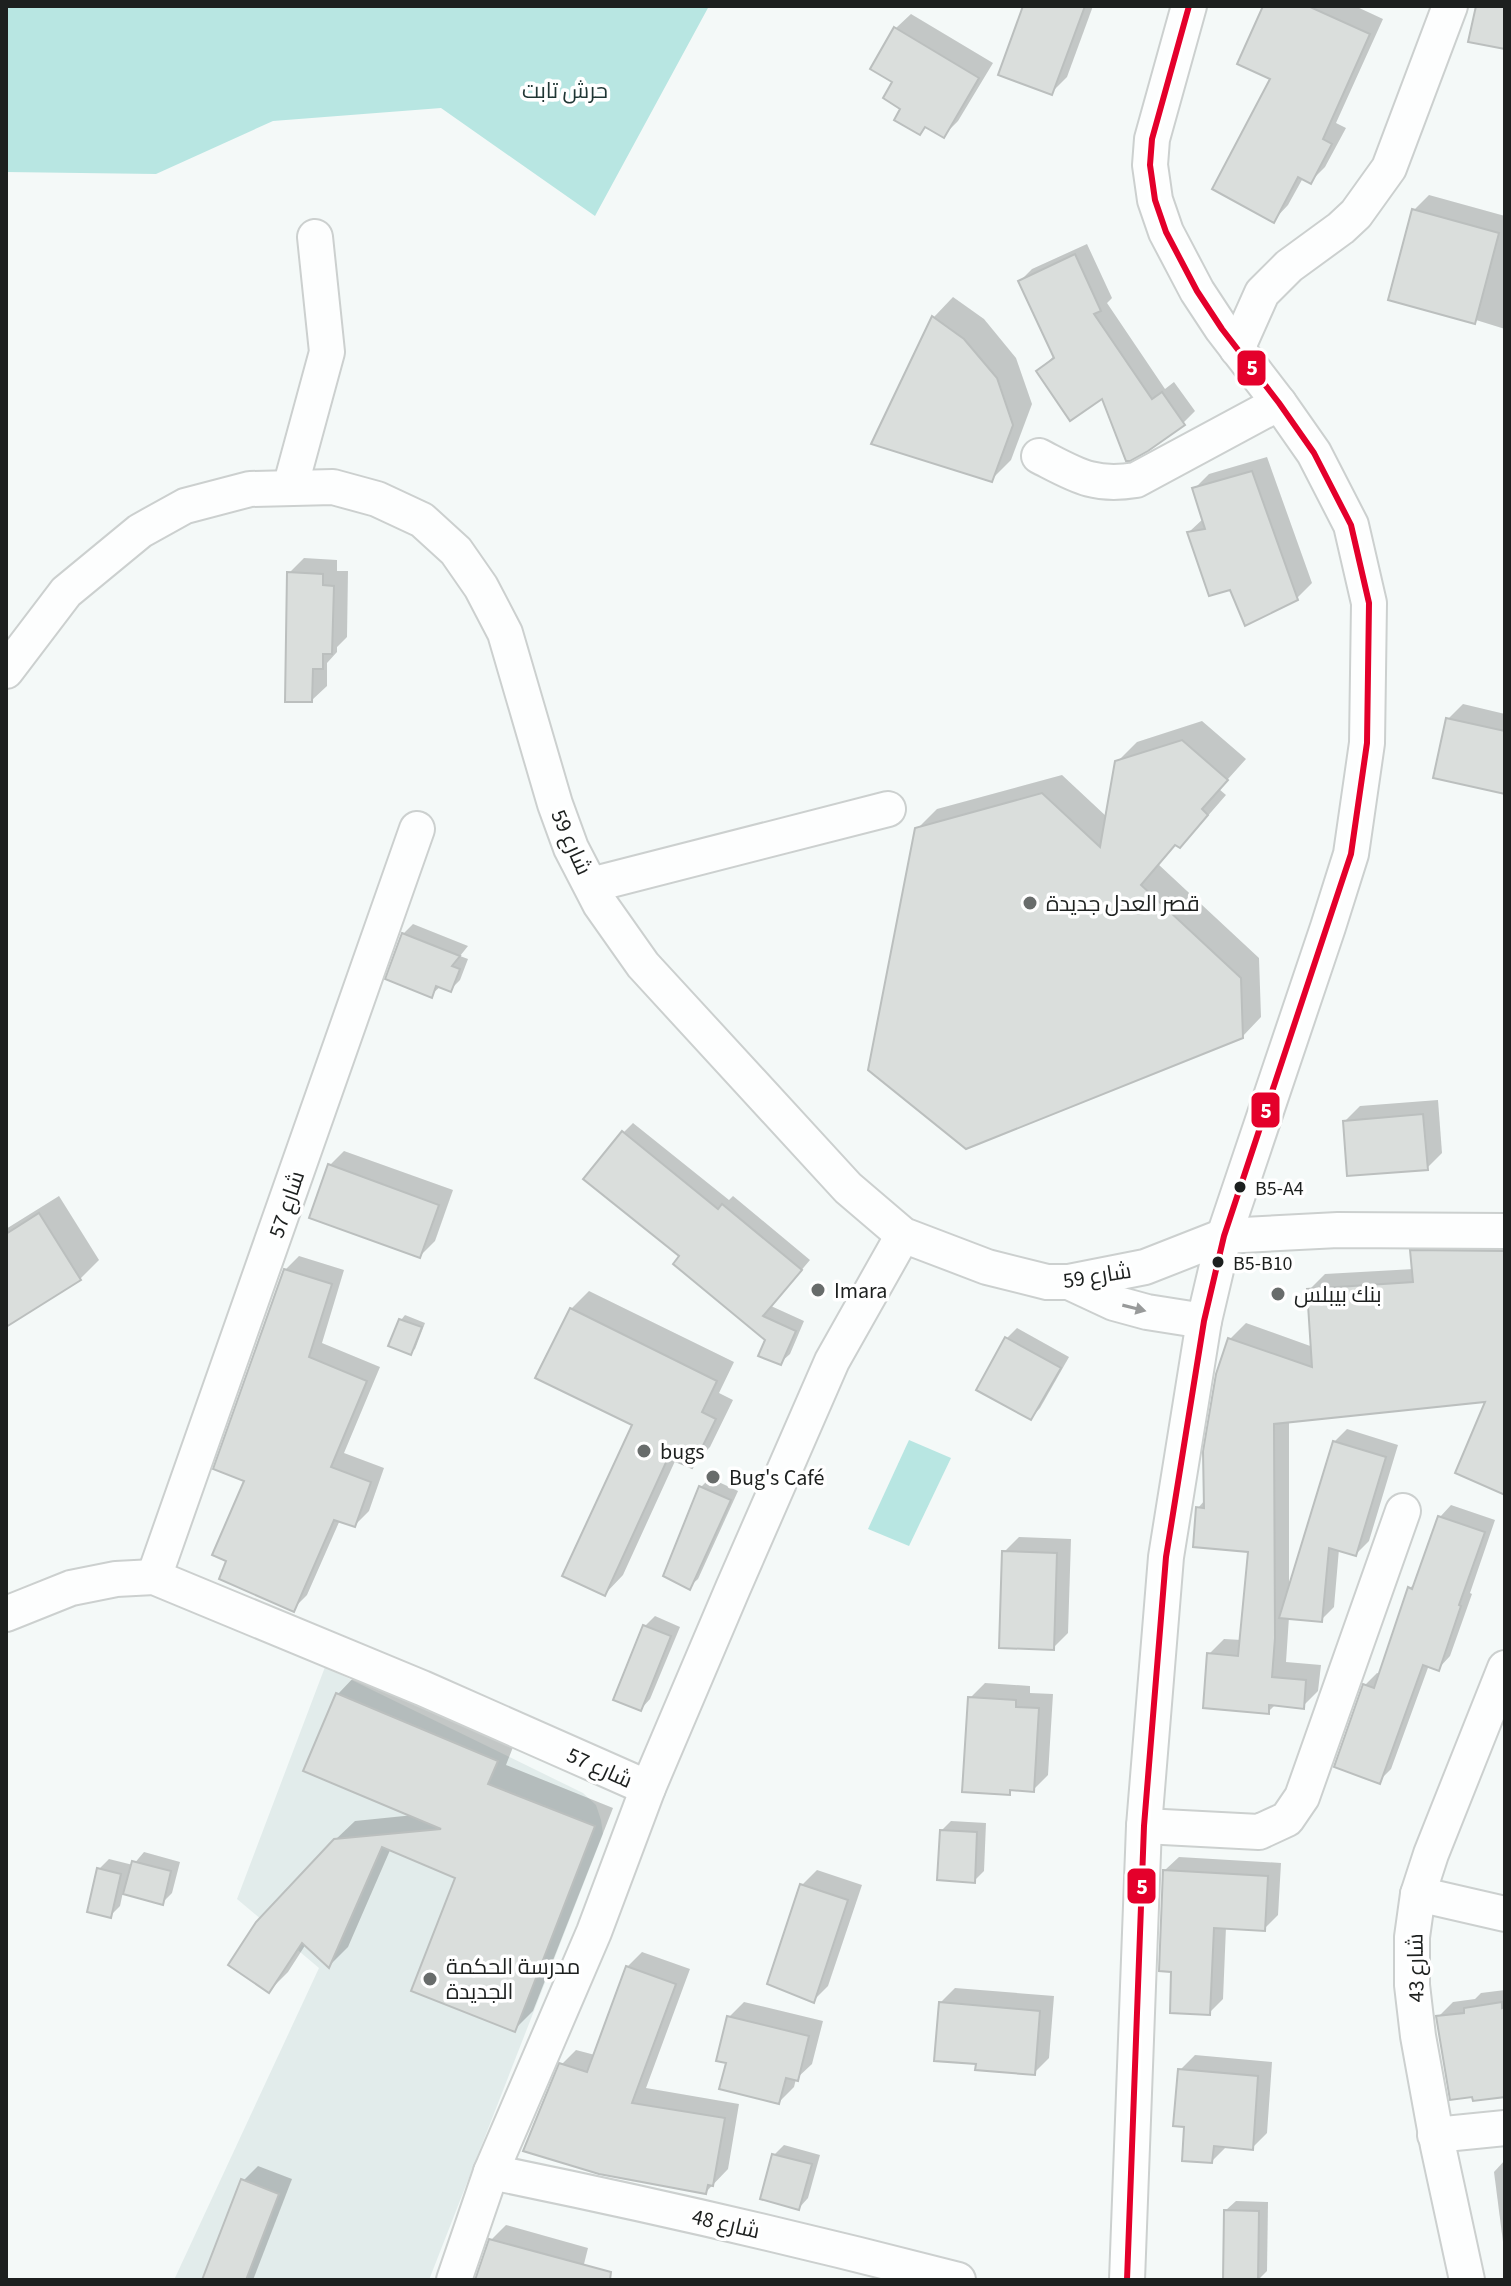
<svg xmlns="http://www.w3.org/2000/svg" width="1511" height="2286" font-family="'Source Sans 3',Cairo,sans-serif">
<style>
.built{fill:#e2eceb}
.green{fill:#b8e6e2}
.shadow{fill:#0003}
.building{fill:#dadedc;stroke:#bbbfbe;stroke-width:2}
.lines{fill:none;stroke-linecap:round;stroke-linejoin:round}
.minor-casing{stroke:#ccd0cf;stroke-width:38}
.minor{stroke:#fdfefe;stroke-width:34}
.bus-1-casing{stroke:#fff;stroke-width:12}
.bus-1{stroke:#e4002b;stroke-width:6}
.oneway{fill:#989a9a}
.poi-dot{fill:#686c6b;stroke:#fff;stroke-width:3}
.bus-dot{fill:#1d201f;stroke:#fff;stroke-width:3}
.labels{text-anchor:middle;stroke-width:7;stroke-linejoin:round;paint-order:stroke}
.bus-label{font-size:20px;fill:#1d201f;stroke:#fff;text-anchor:start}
.park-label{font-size:22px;fill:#1f3634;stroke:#fff}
.street-label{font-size:22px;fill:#1d201f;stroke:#fff}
.poi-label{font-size:22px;fill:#1d201f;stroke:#fff;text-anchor:start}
.line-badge{stroke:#fff;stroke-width:3}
.badge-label{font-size:22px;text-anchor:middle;font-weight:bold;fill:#fff}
</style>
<rect width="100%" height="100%" fill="#f4f9f8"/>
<polygon class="built" points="325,1667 583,1793 596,1805 601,1820 603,1834 429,2280 174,2280 319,1968 237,1899"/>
<g class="green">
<polygon points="6,6 709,6 595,216 441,108 273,121 156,174 6,172"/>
<polygon points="909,1440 951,1458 909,1546 868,1529"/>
</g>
<g class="shadow">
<polygon points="1025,6 1093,6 1067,77 1052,92"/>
<polygon points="1265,6 1355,6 1383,19 1336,123 1346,128 1325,167 1310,182 1303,178 1288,205 1274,220 1273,78"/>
<polygon points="911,14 993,63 958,121 943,136 927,126 920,133 895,81 896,28"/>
<polygon points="1429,195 1505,216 1505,329 1476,320 1414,210"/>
<polygon points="1087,244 1112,298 1107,303 1165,389 1174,382 1195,411 1183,423 1103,396 1038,371 1055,355 1020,281 1032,269"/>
<polygon points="953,297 984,319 1016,358 1032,404 1011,460 991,480 874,443 934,317"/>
<polygon points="1267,457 1312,583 1297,598 1189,532 1204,518 1194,489 1209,474"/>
<polygon points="304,558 337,560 337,571 348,571 347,637 337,647 337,652 327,663 327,686 312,700 289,573"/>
<polygon points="1463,704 1505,714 1505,789 1448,719"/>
<polygon points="1202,721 1246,759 1219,789 1226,795 1199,826 1180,845 1177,843 1158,864 1259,958 1261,1017 1242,1037 917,829 937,809 1062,775 1107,817 1117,762 1137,742"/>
<polygon points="413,924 468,946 460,956 468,959 460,980 450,990 441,986 431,995 403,934"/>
<polygon points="1438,1100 1442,1153 1427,1168 1345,1121 1360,1106"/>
<polygon points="633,1123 729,1200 733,1196 810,1260 771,1306 804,1321 790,1354 780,1363 767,1340 682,1256 624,1132"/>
<polygon points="344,1151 453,1190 435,1241 420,1256 330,1165"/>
<polygon points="59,1196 99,1260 80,1279 6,1325 6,1229"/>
<polygon points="1428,1236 1505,1236 1505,1492 1488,1400 1289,1420 1289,1588 1334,1442 1347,1429 1398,1445 1369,1541 1356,1554 1339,1549 1334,1607 1321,1620 1289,1617 1286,1662 1321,1665 1318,1691 1303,1706 1276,1704 1268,1712 1209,1654 1224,1639 1242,1640 1250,1550 1198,1508 1205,1500 1230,1339 1246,1323 1313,1347 1309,1290 1325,1274 1414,1269 1412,1251"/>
<polygon points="299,1256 344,1270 322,1343 380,1367 344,1453 384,1468 369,1511 355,1525 340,1520 307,1595 293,1609 229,1560 247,1480 285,1270"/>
<polygon points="589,1291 734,1362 719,1393 733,1400 710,1447 691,1466 676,1459 623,1575 605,1594 634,1424 571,1309"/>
<polygon points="405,1315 425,1323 415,1349 410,1353 401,1320"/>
<polygon points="1017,1328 1069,1357 1040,1408 1031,1418 979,1389 1007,1338"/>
<polygon points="710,1478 738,1491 698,1579 689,1587 665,1575 701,1487"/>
<polygon points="1451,1505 1495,1520 1470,1593 1472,1594 1450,1656 1439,1668 1429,1665 1391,1769 1379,1781 1365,1685 1377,1673 1381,1674 1410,1588 1417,1582 1440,1517"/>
<polygon points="1019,1537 1071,1539 1068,1633 1053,1648 1004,1552"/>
<polygon points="655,1616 680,1627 650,1699 641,1709 645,1626"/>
<polygon points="356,1675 515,1742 506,1765 613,1808 533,2011 514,2030 458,1877 391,1848 348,1947 329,1966 306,1944 288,1972 269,1991 335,1840 355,1821 414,1815 338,1694"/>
<polygon points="985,1683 1030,1686 1030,1693 1053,1694 1048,1775 1033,1790 1014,1788 1009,1793 970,1698"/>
<polygon points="951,1821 986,1823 984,1871 974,1881 941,1831"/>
<polygon points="144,1852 180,1862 172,1893 162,1903 123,1892 120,1906 110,1916 99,1869 109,1859 133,1865"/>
<polygon points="1179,1857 1281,1863 1278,1915 1264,1929 1226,1927 1223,1999 1209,2013 1173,1970 1165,1870"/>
<polygon points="817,1870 862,1885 828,1986 813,2001 769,1983 802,1885"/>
<polygon points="642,1952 690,1969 646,2088 739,2104 728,2169 706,2192 561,2065 576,2050 595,2055 627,1967"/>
<polygon points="955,1988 1054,1996 1049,2058 1034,2073 978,2062 940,2003"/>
<polygon points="1505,1990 1505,2095 1438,2017 1453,2002 1475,1999 1481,1993"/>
<polygon points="744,2002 823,2021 812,2064 796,2079 794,2087 779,2102 728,2062 729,2017"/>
<polygon points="1195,2055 1272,2062 1267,2133 1252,2148 1227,2146 1212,2161 1187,2125 1180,2070"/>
<polygon points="784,2145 820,2155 808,2198 799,2208 774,2155"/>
<polygon points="1505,2160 1505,2242 1503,2242 1494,2172"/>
<polygon points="258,2166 292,2179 253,2280 204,2280 243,2181"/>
<polygon points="1236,2201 1268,2202 1267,2271 1258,2280 1225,2280 1226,2210"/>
<polygon points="506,2225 588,2248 580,2280 477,2280 491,2240"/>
</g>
<g class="building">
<polygon points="1023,6 1085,6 1052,95 998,75"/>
<polygon points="1263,6 1308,6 1370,34 1323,139 1332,144 1311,184 1298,177 1274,223 1212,189 1270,79 1237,64"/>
<polygon points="1476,6 1505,6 1505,49 1468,42"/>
<polygon points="894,27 979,78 944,138 925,127 920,135 894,120 900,109 883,98 892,82 870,69"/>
<polygon points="1412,209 1499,233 1475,324 1388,300"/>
<polygon points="1075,254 1101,311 1094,314 1152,399 1162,392 1185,425 1148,451 1130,461 1126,461 1102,399 1070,421 1036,371 1054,358 1018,281"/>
<polygon points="932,316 964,339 997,378 1013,425 992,482 871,444"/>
<polygon points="1252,471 1298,600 1245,626 1230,590 1209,596 1187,532 1205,529 1192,488"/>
<polygon points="287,572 323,574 323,585 334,586 332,654 323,654 323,669 313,669 312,702 285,702"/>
<polygon points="1446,718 1505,731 1505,794 1433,778"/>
<polygon points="1182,740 1228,780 1202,809 1208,815 1180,848 1175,845 1141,885 1241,978 1243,1038 966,1149 868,1070 915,828 1042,793 1100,847 1115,761"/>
<polygon points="402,933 460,956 452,966 460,969 451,992 436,986 432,998 385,979"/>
<polygon points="1423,1114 1428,1170 1347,1176 1343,1121"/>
<polygon points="622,1131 718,1209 722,1204 802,1270 763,1316 796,1331 781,1365 758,1356 765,1340 673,1264 679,1256 583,1179"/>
<polygon points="328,1164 439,1205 420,1258 309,1218"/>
<polygon points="39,1213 81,1280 6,1327 6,1234"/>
<polygon points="1410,1250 1505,1251 1505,1495 1455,1473 1485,1402 1274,1424 1275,1638 1272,1677 1306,1680 1304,1709 1269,1705 1269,1714 1203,1708 1207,1653 1238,1656 1248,1552 1193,1547 1196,1507 1204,1508 1203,1451 1216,1374 1228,1338 1312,1367 1307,1289 1413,1282"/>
<polygon points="284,1269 332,1284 309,1357 367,1381 331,1467 371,1482 355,1527 334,1520 294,1612 219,1579 226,1561 212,1555 244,1481 213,1469"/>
<polygon points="570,1308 717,1381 702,1412 716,1419 692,1468 668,1458 605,1596 562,1576 632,1425 535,1378"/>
<polygon points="399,1319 422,1327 411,1355 388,1346"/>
<polygon points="1005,1337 1061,1368 1031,1420 976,1390"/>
<polygon points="1333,1441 1386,1457 1356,1556 1329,1548 1322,1622 1279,1618"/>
<polygon points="699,1486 731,1500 690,1590 663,1576"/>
<polygon points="1438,1516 1485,1532 1459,1605 1461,1606 1439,1671 1423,1665 1380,1784 1334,1767 1363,1684 1374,1688 1408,1587 1412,1589"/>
<polygon points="1002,1551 1057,1553 1054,1650 999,1648"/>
<polygon points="643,1625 671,1636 641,1711 613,1700"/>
<polygon points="336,1693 498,1761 488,1784 595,1826 515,2032 411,1991 455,1878 382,1847 329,1968 302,1943 269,1993 228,1965 256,1922 334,1839 441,1829 303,1771"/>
<polygon points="968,1697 1016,1700 1016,1707 1039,1708 1034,1792 1010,1790 1010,1795 962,1792"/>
<polygon points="940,1830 977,1832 975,1883 937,1880"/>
<polygon points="132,1861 171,1871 163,1905 123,1894"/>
<polygon points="97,1868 121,1874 111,1918 87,1912"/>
<polygon points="1163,1870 1268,1876 1265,1931 1214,1928 1210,2015 1170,2013 1171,1972 1159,1971"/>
<polygon points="800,1884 848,1900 814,2003 767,1984"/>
<polygon points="626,1966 676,1984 632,2103 725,2118 713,2186 708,2185 706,2194 599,2174 523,2151 559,2063 587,2072"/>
<polygon points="939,2002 1040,2011 1035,2075 975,2070 976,2064 934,2061"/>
<polygon points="1502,2002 1502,2008 1505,2007 1505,2097 1473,2101 1472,2097 1450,2100 1436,2016 1464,2013 1464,2008"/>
<polygon points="727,2016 809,2036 798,2081 786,2078 779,2104 719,2089 726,2063 716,2061"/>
<polygon points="1178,2069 1258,2076 1253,2150 1214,2146 1212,2163 1182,2161 1184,2127 1173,2126"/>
<polygon points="772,2154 812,2164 799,2210 760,2199"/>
<polygon points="241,2179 279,2194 246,2280 202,2280"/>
<polygon points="1224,2210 1259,2211 1258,2280 1223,2280"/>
<polygon points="489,2239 611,2272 610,2280 475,2280"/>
</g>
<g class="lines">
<defs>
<g id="minor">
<polyline points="1237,349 1262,293 1289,266 1341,228 1356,214 1389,168 1450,6"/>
<path d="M 1039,456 C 1076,475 1093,487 1136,480 L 1279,403"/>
<polyline points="290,488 327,352 315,237"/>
<polyline points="6,671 66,592 140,531 185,506 250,489 333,487 377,499 422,520 456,551 481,587 505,633 555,804 571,848 600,904 643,965 848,1188 903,1235 987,1267 1047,1282 1069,1282 1145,1267 1224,1236 1338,1230 1505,1231"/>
<polyline points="591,885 888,809"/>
<polyline points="1069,1282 1114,1303 1147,1312 1204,1321"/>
<polyline points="154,1577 417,829"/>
<polyline points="6,1614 71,1588 116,1579 154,1577 422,1688 648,1788"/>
<polyline points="1144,1826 1259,1832 1287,1819 1302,1797 1403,1511"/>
<polyline points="1418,1894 1505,1914"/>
<polyline points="1435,2135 1505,2128"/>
<path d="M 491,2172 C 648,2204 804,2240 958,2280"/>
<polyline points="454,2280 491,2172 594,1932 648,1788 733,1588 832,1361 903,1235"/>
<polyline points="1127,2280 1144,1826 1166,1557 1204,1321 1224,1236 1328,927 1351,854 1367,743 1369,603 1351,525 1314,453 1279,403 1222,329 1197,291 1166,232 1155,200 1150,165 1152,139 1189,6"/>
<polyline points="1467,2280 1438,2146 1418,2036 1412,1985 1412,1937 1418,1894 1431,1854 1505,1668"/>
</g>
</defs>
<use href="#minor" class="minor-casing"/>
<use href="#minor" class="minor"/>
<defs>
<polyline id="bus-1" points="1127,2280 1144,1826 1166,1557 1204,1321 1224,1236 1351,854 1367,743 1369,603 1351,525 1314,453 1279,403 1222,329 1197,291 1166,232 1155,200 1150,165 1152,139 1189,6"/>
</defs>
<use href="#bus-1" class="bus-1-casing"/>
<use href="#bus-1" class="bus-1"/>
</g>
<defs><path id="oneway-solid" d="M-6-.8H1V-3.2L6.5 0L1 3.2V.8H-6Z" transform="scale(2)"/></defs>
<use class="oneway" href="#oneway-solid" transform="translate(1134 1308) rotate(14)"/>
<g class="poi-dot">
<circle cx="1030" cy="903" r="8"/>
<circle cx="818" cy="1290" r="8"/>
<circle cx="1278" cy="1294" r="8"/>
<circle cx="644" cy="1451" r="8"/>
<circle cx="713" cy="1477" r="8"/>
<circle cx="430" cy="1979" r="8"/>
</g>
<g class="bus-dot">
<circle cx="1240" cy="1187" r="7"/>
<circle cx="1218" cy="1262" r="7"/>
</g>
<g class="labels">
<g class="bus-label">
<text x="1255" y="1195">B5-A4</text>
<text x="1233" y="1270">B5-B10</text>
</g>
<g class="park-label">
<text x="565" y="98">حرش تابت</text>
</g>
<g class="street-label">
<text transform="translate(572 842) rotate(66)" y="8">شارع 59</text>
<text transform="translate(286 1204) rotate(-71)" y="8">شارع 57</text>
<text transform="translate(1097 1275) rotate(-9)" y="8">شارع 59</text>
<text transform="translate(600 1767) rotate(24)" y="8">شارع 57</text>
<text transform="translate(1415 1968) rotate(-91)" y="8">شارع 43</text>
<text transform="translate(726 2223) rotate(13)" y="8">شارع 48</text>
</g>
<g class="poi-label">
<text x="1046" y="911">قصر العدل جديدة</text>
<text x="834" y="1298">Imara</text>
<text x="1294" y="1302">بنك بيبلس</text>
<text x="660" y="1459">bugs</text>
<text x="729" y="1485">Bug's Café</text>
<text x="446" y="1974">مدرسة الحكمة<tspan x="446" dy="25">الجديدة</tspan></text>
</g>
</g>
<g class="line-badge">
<rect x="1236" y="349" width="31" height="38" rx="8" fill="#e4002b"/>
<rect x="1250" y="1091" width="31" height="38" rx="8" fill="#e4002b"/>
<rect x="1126" y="1867" width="31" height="38" rx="8" fill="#e4002b"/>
</g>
<g class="badge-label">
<text x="1252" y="375">5</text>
<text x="1266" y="1118">5</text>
<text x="1142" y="1894">5</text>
</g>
<rect width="1511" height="2286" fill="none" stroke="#1d201f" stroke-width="16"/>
</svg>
